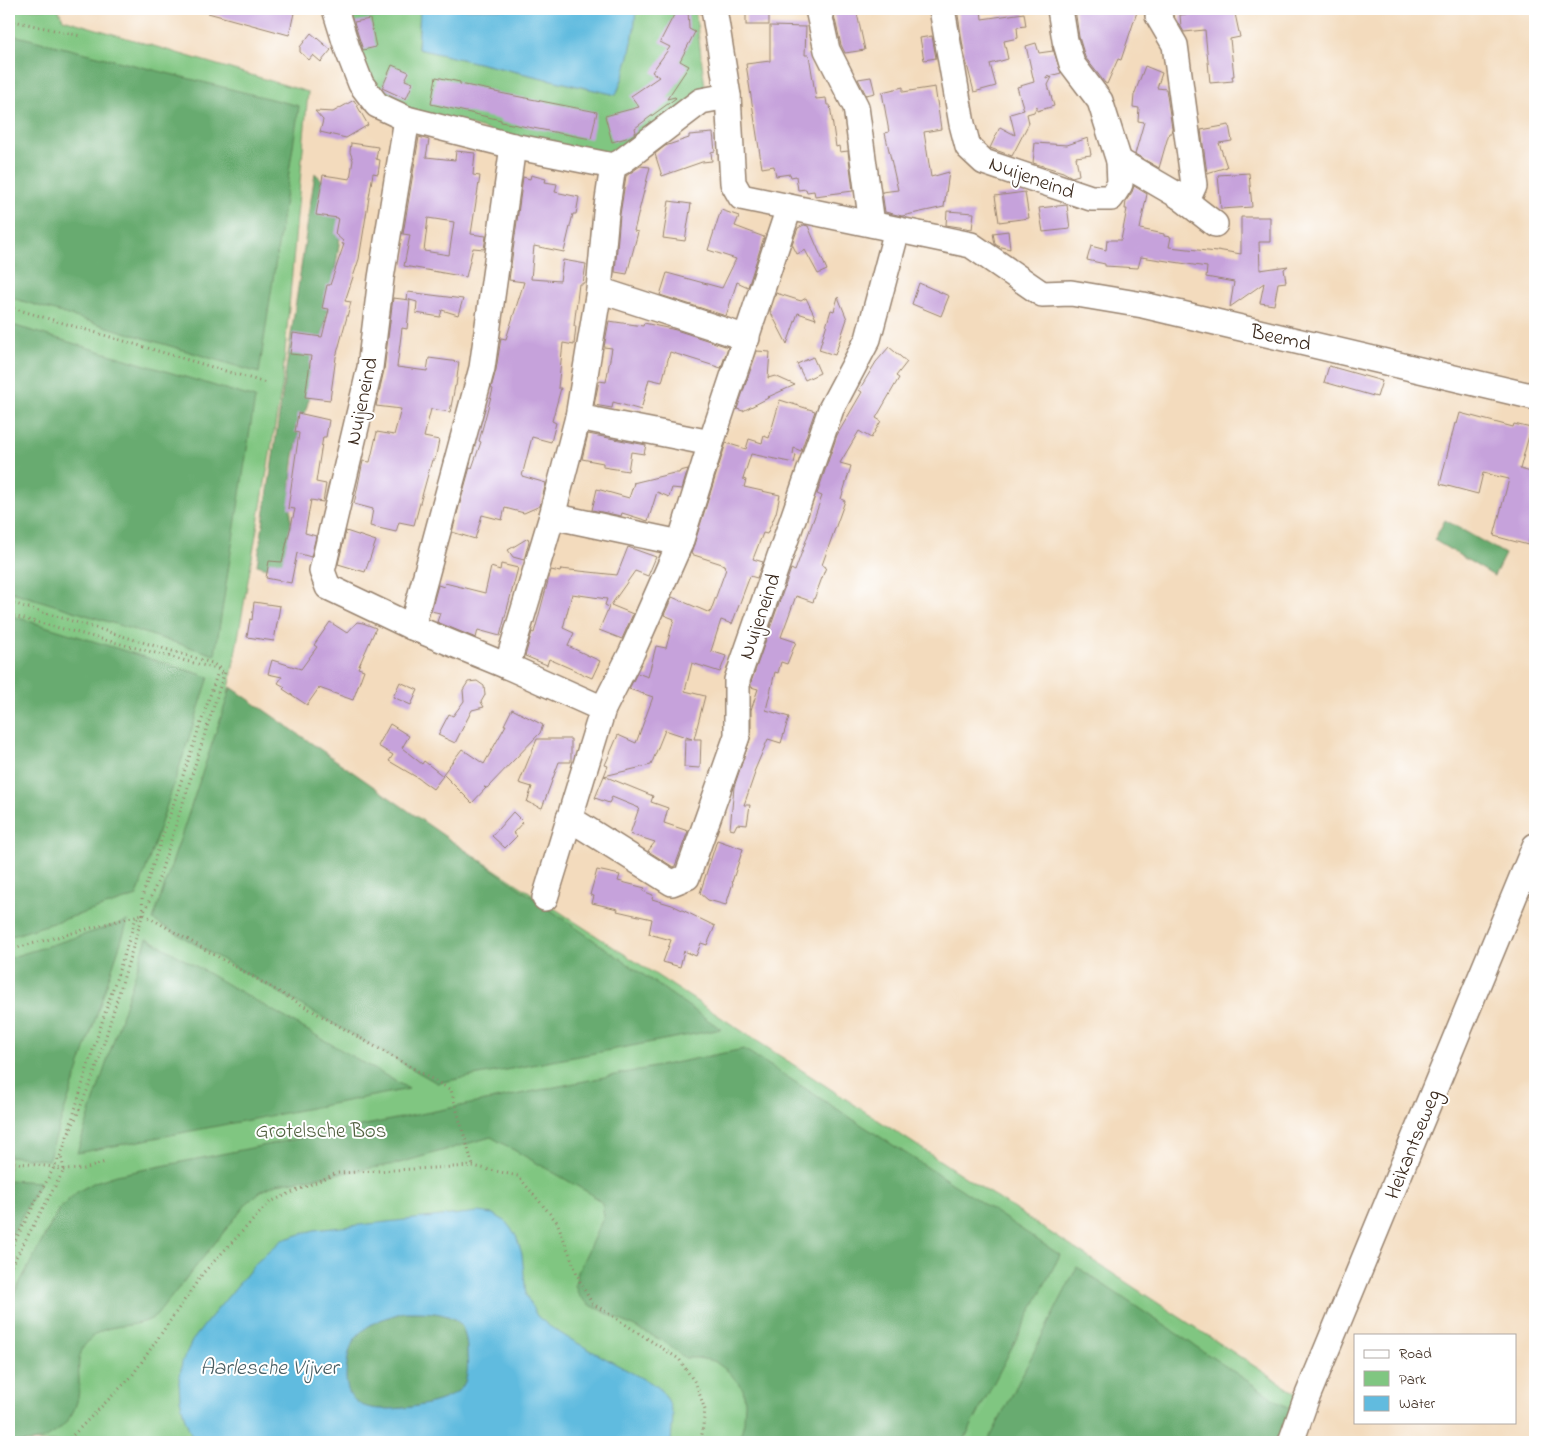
<svg xmlns="http://www.w3.org/2000/svg" width="1544" height="1451" font-family="'Indie Flower',sans-serif">
<style>
.green{fill:#80c681;stroke:#5e7850}
.forest{fill:#68ab6f;stroke:#526a46}
.water{fill:#61bbdf;stroke:#4e727e;fill-rule:evenodd}
.building{fill:#c6a2db;fill-rule:evenodd}
.lines{fill:none;stroke-linecap:round;stroke-linejoin:round}
.minor-casing{stroke:#97826e;stroke-width:28}
.path{stroke:#97826e;stroke-width:3;stroke-dasharray:1 4;stroke-linecap:butt}
.minor{stroke:#fff;stroke-width:25}
.labels{text-anchor:middle;stroke-width:4;stroke-linejoin:round;paint-order:stroke}
.street-label{font-size:21px;fill:#3b2a1e;stroke:#fff}
.park-label{font-size:21px;fill:#536141;stroke:#fff}
.water-label{font-size:22px;font-style:italic;fill:#485d62;stroke:#fff}
</style>
<rect width="100%" height="100%" fill="#fff"/>
<filter id="ink" filterUnits="userSpaceOnUse"><feTurbulence type="fractalNoise" baseFrequency=".02" numOctaves="2"/><feDisplacementMap in="SourceGraphic" scale="10" xChannelSelector="R" yChannelSelector="G"/><feConvolveMatrix kernelMatrix="1 2 1 2 8 2 1 2 1" color-interpolation-filters="sRGB"/></filter>
<filter id="wash" filterUnits="userSpaceOnUse"><feTurbulence type="fractalNoise" baseFrequency=".0096" numOctaves="4" result="noise"/><feDisplacementMap in="SourceGraphic" scale="20" xChannelSelector="R" yChannelSelector="G"/><feGaussianBlur stdDeviation="1.12" result="paint"/><feColorMatrix in="noise" values="0 0 0 0 0 0 0 0 0 0 0 0 0 0 0 0 0 1.4 0 .05"/><feComposite in="paint" operator="in"/></filter>
<g filter="url(#wash)">
<rect width="100%" height="100%" fill="#f3dbbd"/>
<g class="green">
<polygon points="9,9 58,9 63,19 308,92 282,386 228,695 1297,1394 1279,1442 9,1442"/>
<path d="M 348,9 L 420,9 L 418,49 L 616,95 C 628,67 634,39 636,9 L 695,9 L 705,87 L 632,150 L 600,160 L 380,101 L 345,17 Z"/>
</g>
<g class="forest">
<polygon points="9,34 299,106 259,373 9,297"/>
<polygon points="315,173 331,189 341,230 337,259 314,382 302,423 294,456 291,480 291,546 284,573 257,565"/>
<polygon points="9,324 255,398 215,655 9,591"/>
<polygon points="1445,520 1505,554 1494,576 1434,540"/>
<polygon points="9,615 209,677 137,896 9,937"/>
<polygon points="231,687 721,1029 437,1083 153,920"/>
<polygon points="128,921 48,1160 9,1156 9,958"/>
<polygon points="147,938 409,1089 77,1153"/>
<path d="M 744,1049 L 961,1189 L 1060,1255 L 963,1442 L 739,1442 L 744,1422 L 745,1402 L 743,1389 L 729,1372 L 714,1361 L 697,1358 L 685,1358 L 663,1341 L 588,1304 L 579,1296 L 575,1286 L 578,1272 L 604,1216 L 602,1203 L 591,1194 L 491,1137 L 396,1164 L 276,1184 L 260,1192 L 248,1202 L 156,1316 C 137,1330 108,1321 91,1338 C 88,1342 83,1346 82,1350 C 76,1361 80,1377 79,1389 C 78,1415 58,1438 32,1442 C 25,1443 16,1442 9,1442 L 9,1303 L 59,1209 L 77,1192 L 95,1182 L 117,1175 Z"/>
<polygon points="9,1180 40,1182 9,1240"/>
<polygon points="1077,1267 1297,1414 1286,1442 988,1442"/>
<path d="M 404,1312 C 421,1312 442,1311 456,1320 C 465,1326 466,1339 467,1348 C 467,1359 470,1371 465,1382 C 457,1405 391,1412 370,1408 C 346,1403 344,1384 347,1364 C 348,1354 351,1343 357,1335 C 369,1322 388,1317 404,1312 Z"/>
</g>
<g class="water">
<path d="M 420,9 L 636,9 C 634,39 628,67 616,95 L 418,49 Z"/>
<path d="M 478,1212 L 493,1214 L 505,1221 L 516,1235 L 522,1254 L 526,1295 L 537,1316 L 549,1326 L 568,1338 L 658,1387 L 668,1400 L 673,1415 L 671,1442 L 194,1442 L 185,1419 L 180,1399 L 179,1382 L 182,1362 L 192,1341 L 206,1323 L 257,1262 L 282,1240 L 314,1230 ZM 404,1312 C 421,1312 442,1311 456,1320 C 465,1326 466,1339 467,1348 C 467,1359 469,1371 465,1382 C 457,1405 391,1412 371,1408 C 347,1403 344,1384 347,1364 C 348,1355 351,1343 357,1336 C 369,1322 388,1317 404,1312 Z"/>
</g>
<g id="blocks">
<g class="building">
<polygon points="208,9 276,9 294,13 289,35 208,13"/>
<polygon points="677,9 688,9 689,29 695,32 680,61 689,66 667,99 675,97 676,98 635,128 636,132 630,137 612,142 605,116 639,107 631,96 659,77 652,72 670,47 660,42"/>
<rect x="746" y="9" width="23" height="16"/>
<polygon points="843,9 856,9 865,50 845,53 841,45 833,11"/>
<polygon points="957,9 981,9 982,19 1024,13 1026,26 1017,27 1018,38 1004,41 1008,59 990,64 996,86 974,92 964,53"/>
<polygon points="1075,9 1138,9 1121,60 1118,59 1107,84 1105,83 1085,57 1079,37"/>
<polygon points="1213,9 1234,9 1240,37 1230,39 1234,76 1232,76 1233,81 1210,83 1205,30 1184,32 1181,27 1180,15 1213,11"/>
<polygon points="370,19 376,47 363,50 354,22"/>
<polygon points="770,26 806,27 805,55 809,55 816,99 826,98 827,105 830,105 836,147 839,146 840,152 848,151 853,191 815,196 814,191 807,192 806,189 798,190 796,176 791,177 790,174 776,176 774,166 762,168 746,64 770,61"/>
<polygon points="311,33 331,50 321,62 313,55 309,60 300,52 300,47"/>
<polygon points="932,36 936,58 924,60 920,38"/>
<polygon points="1036,43 1039,53 1053,51 1052,46 1061,73 1046,77 1046,79 1052,77 1048,85 1054,106 1037,111 1037,106 1034,112 1027,114 1029,123 1012,156 990,148 1000,127 1015,135 1010,114 1024,110 1017,87 1034,82 1026,46"/>
<polygon points="392,65 409,72 405,80 413,83 406,99 382,88"/>
<polygon points="1145,66 1162,73 1157,88 1166,89 1172,128 1171,133 1169,133 1159,168 1135,154 1144,122 1138,121 1139,108 1133,107 1134,95"/>
<polygon points="436,77 460,82 460,84 495,91 495,92 597,112 591,139 501,122 501,120 431,104"/>
<polygon points="871,77 875,93 866,95 858,79"/>
<polygon points="903,87 903,92 935,87 941,129 924,132 931,177 949,172 944,207 902,216 885,212 882,192 898,190 885,133 889,132 882,92"/>
<polygon points="354,100 368,125 346,138 320,132 323,120 315,111 333,112"/>
<polygon points="1229,125 1232,141 1219,143 1227,167 1207,173 1201,130"/>
<polygon points="713,133 715,151 711,152 712,161 702,162 662,176 655,154 665,146 689,138 689,135"/>
<path d="M 419,137 L 429,140 L 426,157 L 455,160 L 456,151 L 475,153 L 473,175 L 480,176 L 471,234 L 486,236 L 484,249 L 473,248 L 466,277 L 404,266 L 410,235 L 403,234 ZM 428,218 L 454,222 L 449,255 L 424,251 Z"/>
<polygon points="1088,138 1091,155 1076,157 1079,175 1072,177 1063,172 1033,163 1035,143 1067,145"/>
<polygon points="351,143 378,147 376,159 380,160 378,174 373,173 359,259 345,301 351,302 336,357 330,400 305,397 311,356 290,354 293,333 322,337 329,309 322,308 327,285 330,285 344,244 342,244 343,241 335,234 338,218 316,215 323,175 350,179 353,160 350,152"/>
<polygon points="640,166 650,167 634,231 638,232 627,274 615,272 620,215 626,176"/>
<polygon points="1249,173 1252,207 1221,209 1218,175"/>
<polygon points="531,175 546,179 545,182 557,184 555,192 579,197 576,214 573,214 564,252 534,246 531,279 560,281 563,260 586,264 583,284 579,284 574,326 576,326 574,345 563,343 558,388 561,388 552,421 556,423 551,442 532,437 522,476 546,483 540,506 524,513 505,508 502,520 482,515 475,539 452,532 470,467 472,468 481,442 479,441 493,389 491,388 496,370 501,338 506,339 524,282 509,280 523,177 530,179"/>
<polygon points="1134,186 1147,194 1140,229 1164,234 1164,236 1171,237 1169,247 1217,252 1217,250 1241,254 1241,217 1270,217 1270,242 1259,242 1260,270 1288,266 1284,269 1286,282 1278,283 1274,305 1260,303 1264,283 1230,307 1234,282 1206,277 1207,267 1141,257 1138,268 1105,266 1105,264 1087,260 1091,246 1106,250 1107,240 1121,240 1127,209 1125,209 1126,201 1132,192"/>
<polygon points="1025,192 1029,218 999,222 995,196"/>
<polygon points="669,201 691,204 685,241 663,238"/>
<polygon points="1067,205 1070,229 1043,232 1039,208"/>
<polygon points="721,210 739,216 735,226 764,237 748,287 737,282 726,316 660,295 667,273 722,288 736,259 708,250"/>
<polygon points="947,211 974,213 972,229 946,225"/>
<polygon points="804,225 808,226 827,270 818,274 805,250 797,254 792,244 798,228"/>
<polygon points="1008,231 1010,249 998,246 995,244 993,233"/>
<polygon points="919,283 949,296 941,316 912,304"/>
<polygon points="408,292 463,299 458,315 442,310 440,317 416,313 417,302 410,300 407,329 402,328 397,367 427,371 429,358 459,362 456,386 455,386 450,412 431,409 424,437 439,440 435,460 432,460 414,525 399,522 396,532 370,526 373,509 354,504 363,461 370,462 377,432 394,435 401,409 376,406 384,370 393,298 410,300 407,299"/>
<polygon points="776,293 801,301 806,298 816,319 798,313 787,344 770,311"/>
<polygon points="838,297 847,319 835,355 819,350 831,310 834,311"/>
<polygon points="609,321 643,326 644,323 676,330 728,347 721,368 670,352 662,382 649,379 641,410 613,402 612,408 594,405 599,381 606,382 612,348 604,347"/>
<polygon points="889,347 907,362 896,376 899,378 876,418 881,421 871,438 859,431 840,463 851,466 841,499 845,501 822,565 826,567 813,602 796,596 781,637 796,642 787,664 781,662 778,673 775,672 766,710 789,717 781,743 768,739 754,772 755,773 744,805 750,805 747,825 737,824 734,830 730,829 734,787 751,736 751,710 758,689 751,687 751,682 791,569 795,571 822,496 817,494 837,435 862,392 859,390 876,362"/>
<polygon points="757,351 770,352 768,378 775,376 795,385 768,397 770,397 743,411 737,409"/>
<polygon points="813,357 820,373 805,380 797,364"/>
<polygon points="1329,366 1382,381 1377,397 1324,382"/>
<polygon points="780,400 815,411 801,451 794,448 793,454 796,455 794,463 751,454 743,479 746,480 744,487 780,495 776,513 767,534 763,533 753,559 763,562 757,578 750,576 732,624 721,620 711,651 726,656 720,672 692,663 685,691 705,696 694,739 701,739 700,768 684,767 685,739 692,739 665,730 651,765 604,776 608,766 605,765 618,735 636,743 653,697 629,689 637,673 648,677 656,646 666,648 674,619 664,615 672,597 710,613 726,569 724,568 725,565 691,554 726,443 746,449 749,439 762,443 764,436 769,438"/>
<polygon points="298,413 329,420 326,437 323,437 316,482 326,484 323,502 311,500 305,533 316,536 311,557 297,553 291,583 266,578 269,561 282,562 295,509 288,508 299,433 295,432"/>
<polygon points="1460,413 1513,427 1514,424 1531,428 1520,469 1535,473 1535,517 1528,545 1494,536 1509,479 1483,473 1478,494 1440,484 1455,423 1457,424"/>
<polygon points="588,434 646,445 644,454 631,452 628,471 603,467 603,463 582,459"/>
<polygon points="688,469 682,489 672,488 669,497 657,492 648,521 622,513 621,516 592,510 597,489 629,498 634,483 633,483 674,473 679,473 680,471"/>
<polygon points="346,531 376,541 365,572 338,564"/>
<polygon points="528,538 529,541 524,560 513,557 508,550"/>
<polygon points="628,547 656,557 648,576 635,571 611,605 633,614 622,639 599,630 609,607 605,605 607,599 572,594 563,628 574,633 568,646 600,661 592,678 549,659 547,665 525,656 532,632 534,633 551,570 560,572 561,569 617,575"/>
<polygon points="501,564 518,568 500,636 478,630 476,638 437,622 440,613 431,611 438,585 444,587 445,583 485,593 491,567 500,570"/>
<polygon points="254,602 280,606 274,641 247,637 250,619 252,620"/>
<polygon points="330,622 347,633 357,622 363,623 376,628 358,668 364,670 353,700 319,688 307,705 283,689 285,687 278,683 282,677 268,674 272,660 301,669 317,647 314,645"/>
<polygon points="477,681 484,686 485,695 481,702 484,707 472,710 455,743 438,735 449,714 453,716 464,701 463,690 468,682"/>
<polygon points="400,682 418,690 411,705 393,697"/>
<polygon points="512,709 543,725 540,733 487,788 484,787 486,788 472,803 443,774 462,749 484,764 506,725 504,725"/>
<polygon points="390,724 409,736 402,748 422,764 424,761 443,776 433,789 418,778 389,761 393,755 378,746"/>
<polygon points="537,739 571,739 571,762 559,762 542,808 527,802 532,787 519,783"/>
<polygon points="604,776 653,796 651,802 668,808 664,823 688,831 675,866 673,867 648,851 655,842 630,834 639,808 612,797 609,803 595,798"/>
<polygon points="513,812 523,822 513,833 517,836 505,848 492,836"/>
<polygon points="717,840 743,849 732,882 733,883 726,905 708,900 700,893"/>
<polygon points="597,870 620,875 618,881 645,888 643,891 653,895 652,899 672,905 715,926 707,945 701,943 696,956 684,951 680,967 663,962 671,940 649,934 652,919 617,911 618,909 592,903 594,896 590,895"/>
</g>
</g>
</g>
<g filter="url(#ink)">
<use href="#blocks" fill-opacity="0" stroke="#97826e" stroke-width="1"/>
<g class="lines">
<defs>
<g id="minor">
<polyline points="335,9 347,48 361,84 377,105 407,119 513,146 613,166 621,162 701,101 728,96"/>
<polyline points="714,9 728,96 733,183 741,197 971,245 1042,294 1071,293 1143,305 1535,397"/>
<polyline points="818,9 827,50 856,107 872,224"/>
<polyline points="942,9 962,124 968,147 984,162 1091,198 1111,198 1120,184 1119,161 1100,101 1072,64 1065,40 1060,9"/>
<polyline points="407,119 381,278 370,368 322,571 328,587 412,627 507,666 603,709"/>
<polyline points="1119,161 1179,196 1189,196 1194,185 1175,45 1158,16 1159,9"/>
<polyline points="1179,196 1215,224"/>
<polyline points="599,290 747,338"/>
<polyline points="578,417 711,443"/>
<polyline points="552,516 680,543"/>
<polyline points="412,627 482,368 513,146"/>
<polyline points="507,666 552,516 578,417 599,290 606,213 613,166"/>
<polyline points="569,818 672,883 687,877 737,736 737,680 831,409 868,339 897,230"/>
<polyline points="545,898 603,709 632,652 680,543 711,443 789,208"/>
<polyline points="1291,1442 1305,1402 1535,846"/>
</g>
</defs>
<use href="#minor" class="minor-casing"/>
<g class="path">
<polyline points="9,20 81,36"/>
<polyline points="9,307 266,383"/>
<polyline points="9,602 212,663 221,669"/>
<polyline points="9,615 225,671 158,881 143,914 96,1069 61,1154 9,1252"/>
<polyline points="143,914 142,897 217,675 224,672"/>
<polyline points="9,950 143,914 451,1090 473,1166"/>
<polyline points="67,1137 89,1062 135,921 140,916"/>
<polyline points="9,1162 54,1167 64,1170 85,1169 105,1162"/>
<polyline points="9,1270 64,1170 61,1155"/>
<polyline points="66,1442 132,1376 203,1273 270,1202 337,1173 473,1166 518,1176 557,1222 581,1284 592,1303 679,1359 696,1384 705,1410 701,1442"/>
</g>
<use href="#minor" class="minor"/>
</g>
</g>
<g class="labels">
<g class="street-label">
<text transform="translate(1032 177) rotate(20)" y="7">Nuijeneind</text>
<text transform="translate(1281 337) rotate(13)" y="7">Beemd</text>
<text transform="translate(361 401) rotate(-78)" y="7">Nuijeneind</text>
<text transform="translate(759 616) rotate(-71)" y="7">Nuijeneind</text>
<text transform="translate(1412 1144) rotate(-68)" y="7">Heikantseweg</text>
</g>
<g class="park-label">
<text x="321" y="1137">Grotelsche Bos</text>
</g>
<g class="water-label">
<text x="269" y="1374">Aarlesche Vijver</text>
</g>
</g>
<rect width="1544" height="1451" fill="none" stroke="#fff" stroke-width="30"/>
<rect x="1354" y="1334" width="162" height="90" fill="#ffffff" stroke="#b1aaa5"/>
<rect x="1364" y="1350" width="25" height="8" fill="#ffffff" stroke="#b1aaa5"/>
<text x="1399" y="1358" font-size="15" fill="#3b2a1e">Road</text>
<rect x="1364" y="1371" width="25" height="15" fill="#80c681" stroke="#b1aaa5"/>
<text x="1399" y="1384" font-size="15" fill="#3b2a1e">Park</text>
<rect x="1364" y="1396" width="25" height="15" fill="#61bbdf" stroke="#b1aaa5"/>
<text x="1399" y="1408" font-size="15" fill="#3b2a1e">Water</text>
</svg>
